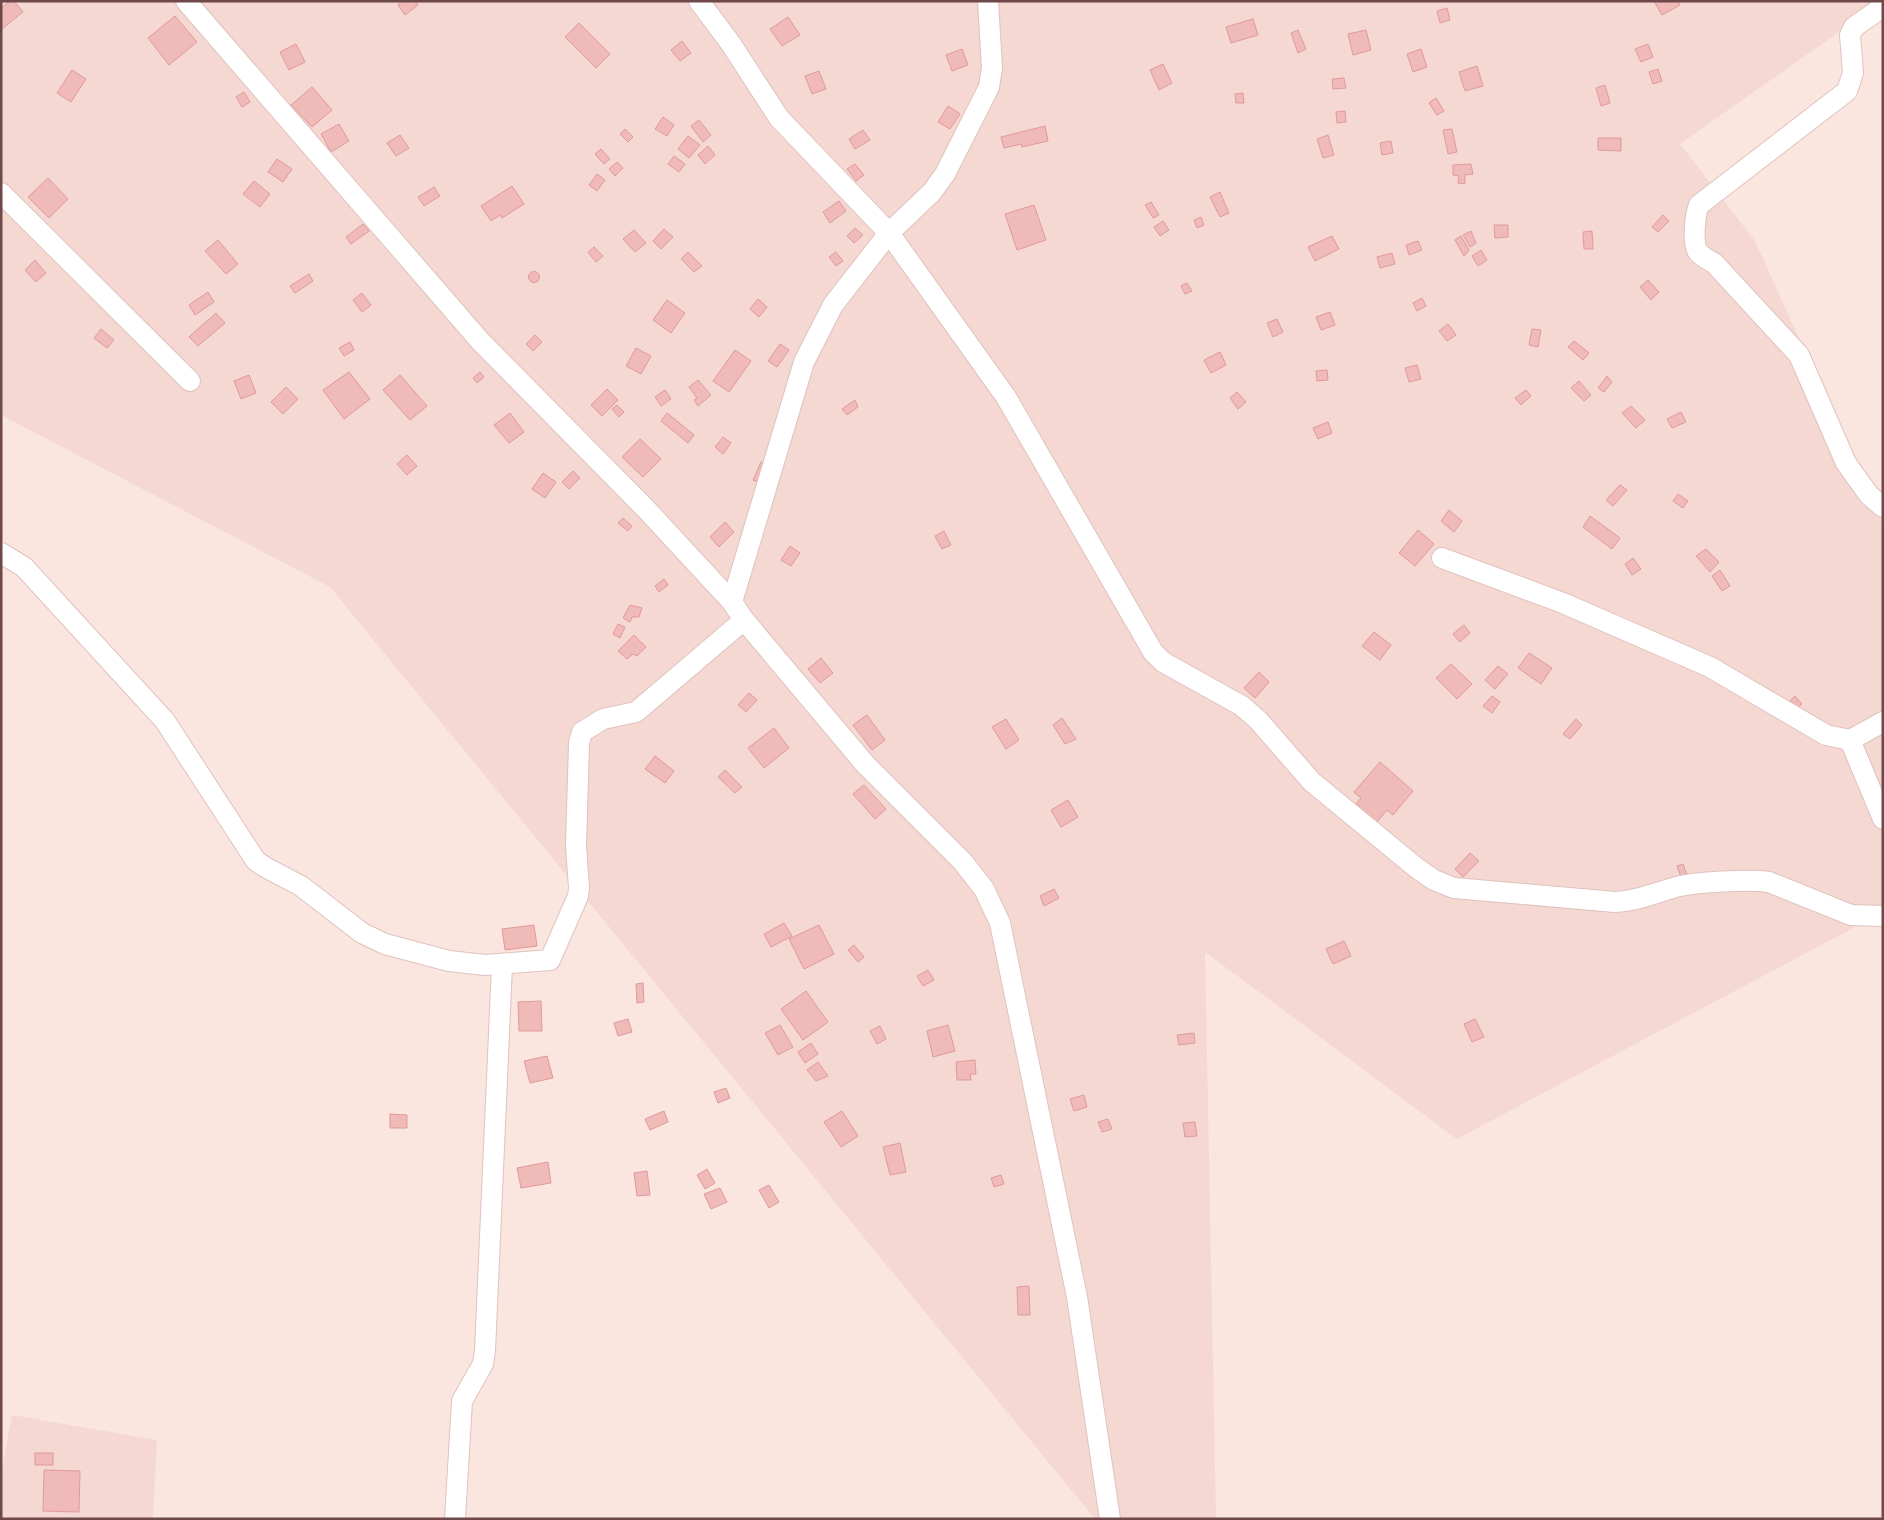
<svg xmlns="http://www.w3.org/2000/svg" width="1884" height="1520" font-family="Cabin,sans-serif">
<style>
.residential{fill:#f4d8d1}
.building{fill:#efbab8;stroke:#e09a9a}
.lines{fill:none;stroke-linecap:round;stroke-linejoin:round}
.street-casing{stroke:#e0c2bf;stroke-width:22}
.street{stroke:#fff;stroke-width:20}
</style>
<rect width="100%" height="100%" fill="#fbe6df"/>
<g class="residential">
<polygon points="1,1 1883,1 1680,144 1755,241 1883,525 1883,912 1457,1139 1205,952 1216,1519 1095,1519 330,587 1,415"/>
<polygon points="12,1415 157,1440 153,1519 1,1519 1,1475"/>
</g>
<g class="building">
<polygon points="10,1 14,1 23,12 2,29 1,8"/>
<polygon points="402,1 415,1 418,5 405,15 398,5"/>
<polygon points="1654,1 1678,1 1680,5 1662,15"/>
<polygon points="1447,8 1450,20 1440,23 1437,11"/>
<polygon points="175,16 197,42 169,65 148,38"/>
<polygon points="788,17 800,35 782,46 770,29"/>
<polygon points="1253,19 1258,35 1231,43 1226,27"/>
<polygon points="579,23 610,54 596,68 565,37"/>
<polygon points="1298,30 1306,49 1298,53 1291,33"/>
<polygon points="1366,30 1371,50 1353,55 1348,34"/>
<polygon points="682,41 691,53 680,61 671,50"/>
<polygon points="296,44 305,62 289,70 280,52"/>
<polygon points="1648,44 1653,57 1641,62 1635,49"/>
<polygon points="962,49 968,65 952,71 946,55"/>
<polygon points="1421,49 1427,67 1413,72 1407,54"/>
<polygon points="1163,64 1172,83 1159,90 1150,70"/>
<polygon points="1477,66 1483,86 1465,91 1459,72"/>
<polygon points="1658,69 1662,81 1653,84 1649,72"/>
<polygon points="72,70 86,79 71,102 57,93"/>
<polygon points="819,71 826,89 812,94 805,76"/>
<polygon points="1344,78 1346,88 1333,89 1332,79"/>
<polygon points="1605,85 1610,103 1601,106 1596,88"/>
<polygon points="312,87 332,110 312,127 291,105"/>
<polygon points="244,92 250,102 242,107 236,97"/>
<polygon points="1243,93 1244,103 1236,103 1235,94"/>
<polygon points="1436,98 1444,111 1437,115 1429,103"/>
<polygon points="948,106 960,114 950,129 938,122"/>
<polygon points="1345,111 1346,122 1337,123 1336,112"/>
<polygon points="663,117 674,125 667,136 655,129"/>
<polygon points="699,120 711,135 703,142 691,126"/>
<polygon points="339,124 349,141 331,152 321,134"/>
<polygon points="1045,126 1048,141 1022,147 1021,144 1004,148 1001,137"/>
<polygon points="625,129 633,137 628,142 620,134"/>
<polygon points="1452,129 1457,152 1448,154 1443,130"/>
<polygon points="863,130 870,140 855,149 849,139"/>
<polygon points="400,135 409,148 396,156 387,143"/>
<polygon points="1328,135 1334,155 1323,158 1317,139"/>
<polygon points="688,136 700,145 689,158 678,149"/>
<polygon points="1598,138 1621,138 1621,151 1598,150"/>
<polygon points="1391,141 1393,153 1382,155 1380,143"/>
<polygon points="708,146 715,155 705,164 698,155"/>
<polygon points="601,149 610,159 604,164 595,154"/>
<polygon points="674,156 685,164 679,172 668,164"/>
<polygon points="277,159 292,169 283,182 268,172"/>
<polygon points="617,162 623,168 615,176 609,169"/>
<polygon points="855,164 864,175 856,181 847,169"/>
<polygon points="1471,164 1473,174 1465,175 1465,184 1458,183 1459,176 1453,175 1453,165"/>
<polygon points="597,174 605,180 597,191 589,185"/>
<polygon points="48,178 68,199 49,218 28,197"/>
<polygon points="254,181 270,194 260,207 243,194"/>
<polygon points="512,186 524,204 502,218 500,215 491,221 481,206"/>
<polygon points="434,187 440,196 424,206 418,197"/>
<polygon points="1220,192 1229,213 1220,217 1210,197"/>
<polygon points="839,201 846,211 830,223 823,212"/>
<polygon points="1151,202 1159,215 1153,218 1145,205"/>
<polygon points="1034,205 1046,240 1017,250 1005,214"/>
<polygon points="1663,215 1669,221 1658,232 1652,227"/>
<polygon points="1201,217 1204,225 1197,228 1194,220"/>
<polygon points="1163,221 1169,230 1160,236 1154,227"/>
<polygon points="363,224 369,231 351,244 346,237"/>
<polygon points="1494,225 1508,225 1508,237 1495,238"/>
<polygon points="855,228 863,235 854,243 847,236"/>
<polygon points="664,229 673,237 661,249 653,241"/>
<polygon points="634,230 646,243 635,252 623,239"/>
<polygon points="1471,231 1476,243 1470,247 1463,235"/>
<polygon points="1592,231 1593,249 1584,249 1583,232"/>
<polygon points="1332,236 1339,249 1315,261 1308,247"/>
<polygon points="1461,236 1469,250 1464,256 1455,240"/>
<polygon points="218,240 238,264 226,274 205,251"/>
<polygon points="1418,241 1422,250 1409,255 1406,245"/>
<polygon points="594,247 603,256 596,262 588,252"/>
<polygon points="1481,250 1487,260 1478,266 1472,256"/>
<polygon points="688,252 702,266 694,272 681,259"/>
<polygon points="836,252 843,261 836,266 829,257"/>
<polygon points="1392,253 1395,264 1380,268 1377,257"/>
<polygon points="35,260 46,273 36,282 25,270"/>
<circle cx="534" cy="277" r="5.5"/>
<polygon points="309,274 313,281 295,293 290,286"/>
<polygon points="1648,280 1659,292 1651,300 1640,287"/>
<polygon points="1187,283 1192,291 1185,294 1181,286"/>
<polygon points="208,292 214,302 195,315 189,305"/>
<polygon points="362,293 371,305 362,312 353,300"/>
<polygon points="1422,298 1426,306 1417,311 1413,303"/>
<polygon points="758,299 767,307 759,317 750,309"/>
<polygon points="667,300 685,313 671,333 653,320"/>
<polygon points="1330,312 1335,325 1321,330 1316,317"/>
<polygon points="216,313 225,323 198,346 189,337"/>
<polygon points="1277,319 1283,332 1273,337 1267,323"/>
<polygon points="1448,324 1456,335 1447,341 1439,331"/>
<polygon points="101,329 114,340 107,348 94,338"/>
<polygon points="1532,329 1541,330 1538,347 1529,345"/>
<polygon points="535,335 542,342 533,351 526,344"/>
<polygon points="1574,341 1589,353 1583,360 1568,347"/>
<polygon points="350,342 354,350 344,356 339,348"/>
<polygon points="780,344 789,350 777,367 768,361"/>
<polygon points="636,348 651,356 641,374 626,366"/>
<polygon points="735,350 751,361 729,392 713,381"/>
<polygon points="1220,352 1226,365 1211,373 1204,360"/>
<polygon points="1417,365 1421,379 1409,382 1405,368"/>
<polygon points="1327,370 1328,380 1317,381 1316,371"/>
<polygon points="349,372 370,399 344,419 323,390"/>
<polygon points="480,372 484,377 477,383 473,378"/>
<polygon points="249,375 256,393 241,399 234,381"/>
<polygon points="400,375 427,406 410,420 383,390"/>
<polygon points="1607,376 1612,382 1604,392 1598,388"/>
<polygon points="698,380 711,395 698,406 694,400 697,398 689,387"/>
<polygon points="1579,381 1591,395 1584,401 1571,388"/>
<polygon points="286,387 298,399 283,414 271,402"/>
<polygon points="607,389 618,400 602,416 591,405"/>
<polygon points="665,390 671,399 661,406 655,397"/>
<polygon points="1526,390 1531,396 1521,405 1515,398"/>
<polygon points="1237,392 1246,402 1238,409 1230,398"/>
<polygon points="855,400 858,407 847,415 842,409"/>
<polygon points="617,405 624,412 619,417 612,409"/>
<polygon points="1631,406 1645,420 1636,428 1622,413"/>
<polygon points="1681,412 1686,422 1672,428 1667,419"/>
<polygon points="510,413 524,432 509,443 494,425"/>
<polygon points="667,413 694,435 688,443 661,421"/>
<polygon points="1328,422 1332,433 1318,439 1313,428"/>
<polygon points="723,437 731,443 723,454 715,447"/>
<polygon points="640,439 661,459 643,477 622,457"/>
<polygon points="407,455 417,466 407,475 397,464"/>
<polygon points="761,462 770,466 763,484 753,480"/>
<polygon points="573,471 580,478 569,489 562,482"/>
<polygon points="543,473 556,482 545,498 532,489"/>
<polygon points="1620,485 1627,490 1613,506 1606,500"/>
<polygon points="1678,494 1688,501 1683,508 1673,501"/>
<polygon points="1449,510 1462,521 1454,532 1441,521"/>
<polygon points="1590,516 1620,538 1612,549 1583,527"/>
<polygon points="623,518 632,526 628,531 618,523"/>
<polygon points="725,522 734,532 719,547 710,537"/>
<polygon points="1418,530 1434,544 1415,566 1399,553"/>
<polygon points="944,531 951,545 942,549 935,536"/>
<polygon points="790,546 800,553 791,566 781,560"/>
<polygon points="1706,549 1719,562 1710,572 1696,556"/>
<polygon points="1633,558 1641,569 1632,575 1625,564"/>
<polygon points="1720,570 1730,586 1722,591 1712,576"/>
<polygon points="664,579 668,585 659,592 655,586"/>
<polygon points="630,605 642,608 639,617 632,617 630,622 623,618"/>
<polygon points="618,624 625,627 620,638 613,634"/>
<polygon points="1464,625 1470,633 1460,642 1453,634"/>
<polygon points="1374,632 1391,645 1380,660 1362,646"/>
<polygon points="634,635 646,647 637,656 633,654 627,659 618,651"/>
<polygon points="1529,653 1552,668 1541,684 1518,668"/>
<polygon points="821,658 833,673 820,683 808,669"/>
<polygon points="1451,664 1472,684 1457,699 1436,678"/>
<polygon points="1498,666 1508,674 1495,689 1485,680"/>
<polygon points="1259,672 1269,682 1255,698 1244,688"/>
<polygon points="749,693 757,700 746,712 738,705"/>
<polygon points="1492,696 1500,702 1492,713 1483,706"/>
<polygon points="1795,696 1802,704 1793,713 1786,705"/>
<polygon points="867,715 885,740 872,750 853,725"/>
<polygon points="1062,718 1076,739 1065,744 1053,725"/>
<polygon points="1006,719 1019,740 1006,749 992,727"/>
<polygon points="1576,719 1582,725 1570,739 1563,734"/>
<polygon points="774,728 789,748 764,768 748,748"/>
<polygon points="655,756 674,771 665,783 645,769"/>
<polygon points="1380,762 1413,791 1393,815 1387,810 1377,822 1356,804 1361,798 1354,792"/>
<polygon points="725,770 742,787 735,793 718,777"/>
<polygon points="864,785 886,809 875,819 853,794"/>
<polygon points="1068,800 1078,817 1061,827 1051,810"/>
<polygon points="1470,853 1479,861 1463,877 1455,869"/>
<polygon points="1683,864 1687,875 1681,877 1677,866"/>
<polygon points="1054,889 1059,898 1044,906 1040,896"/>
<polygon points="784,923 792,936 771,947 764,934"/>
<polygon points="534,925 537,946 505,950 502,929"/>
<polygon points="819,925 834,954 804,969 789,939"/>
<polygon points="1344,941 1351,956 1333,964 1326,949"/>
<polygon points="854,945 864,957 858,962 848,950"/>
<polygon points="928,970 934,980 923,986 917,976"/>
<polygon points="643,983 644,1002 637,1003 636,984"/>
<polygon points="806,991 828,1022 803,1040 781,1009"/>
<polygon points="541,1001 542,1031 519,1031 518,1002"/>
<polygon points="628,1019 632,1032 618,1036 614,1023"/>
<polygon points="1475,1019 1484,1037 1472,1042 1464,1024"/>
<polygon points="780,1025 793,1047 778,1055 765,1033"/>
<polygon points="948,1025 955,1051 933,1057 927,1031"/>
<polygon points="880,1026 886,1039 877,1044 870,1031"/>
<polygon points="1194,1033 1195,1043 1179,1045 1177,1035"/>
<polygon points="811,1043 818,1054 805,1063 798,1052"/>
<polygon points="547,1056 553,1078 530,1083 524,1061"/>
<polygon points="975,1060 976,1074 970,1074 971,1080 957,1080 956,1062"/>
<polygon points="818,1062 828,1076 816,1081 807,1070"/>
<polygon points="726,1088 730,1098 718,1103 714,1092"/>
<polygon points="1084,1095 1087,1107 1074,1111 1070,1099"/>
<polygon points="664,1111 668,1122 650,1130 645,1119"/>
<polygon points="842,1111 858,1136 841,1147 824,1122"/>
<polygon points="390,1114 407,1115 407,1128 390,1128"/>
<polygon points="1108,1119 1112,1129 1102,1132 1098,1122"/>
<polygon points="1195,1122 1197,1136 1185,1137 1183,1123"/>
<polygon points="900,1143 906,1172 890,1175 883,1147"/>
<polygon points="548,1162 551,1183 521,1188 517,1168"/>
<polygon points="707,1169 715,1183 705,1189 697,1175"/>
<polygon points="647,1171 650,1195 637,1196 634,1173"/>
<polygon points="1001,1175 1004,1184 994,1187 991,1178"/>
<polygon points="769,1185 779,1202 769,1208 759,1190"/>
<polygon points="720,1188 727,1202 711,1209 704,1194"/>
<polygon points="1029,1286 1030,1315 1018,1315 1017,1287"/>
<rect x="35" y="1453" width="18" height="12"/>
<polygon points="44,1470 80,1471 79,1512 43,1511"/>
</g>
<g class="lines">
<defs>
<g id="street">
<polyline points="186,1 481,342 646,509 732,602 744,620 865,764 963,862 984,889 1000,923 1077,1297 1110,1519"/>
<path d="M 699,1 L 731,44 L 779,118 L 889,233 L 1006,397 L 1153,652 L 1163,662 L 1242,706 L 1258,720 L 1312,782 L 1418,869 L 1434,880 L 1454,888 L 1615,902 C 1637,901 1655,893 1676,887 C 1695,882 1749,879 1769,882 L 1851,915 L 1883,916"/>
<path d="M 1883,3 L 1877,11 L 1854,27 L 1850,35 L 1853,73 L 1847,91 L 1699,205 C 1695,214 1692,244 1698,252 C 1702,257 1709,260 1714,263 L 1799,355 L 1846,463 L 1869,495 L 1883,507"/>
<polyline points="1,193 190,381"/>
<polyline points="1,553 24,567 165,721 256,861 265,867 301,886 362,933 385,944 449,961 485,965 550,960 578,896 579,888 576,846 579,743 582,732 603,719 636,712 744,620"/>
<polyline points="1442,558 1563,603 1710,667 1826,735 1850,740 1883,722"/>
<polyline points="732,602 804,362 833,305 889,233 932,192 945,174 989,87 992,68 988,1"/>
<polyline points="1850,740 1883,819"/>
<polyline points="455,1519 462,1401 483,1364 485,1351 502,965"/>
</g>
</defs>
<use href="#street" class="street-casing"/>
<use href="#street" class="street"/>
</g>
<rect width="1884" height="1520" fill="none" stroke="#6f4949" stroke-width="5"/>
</svg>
